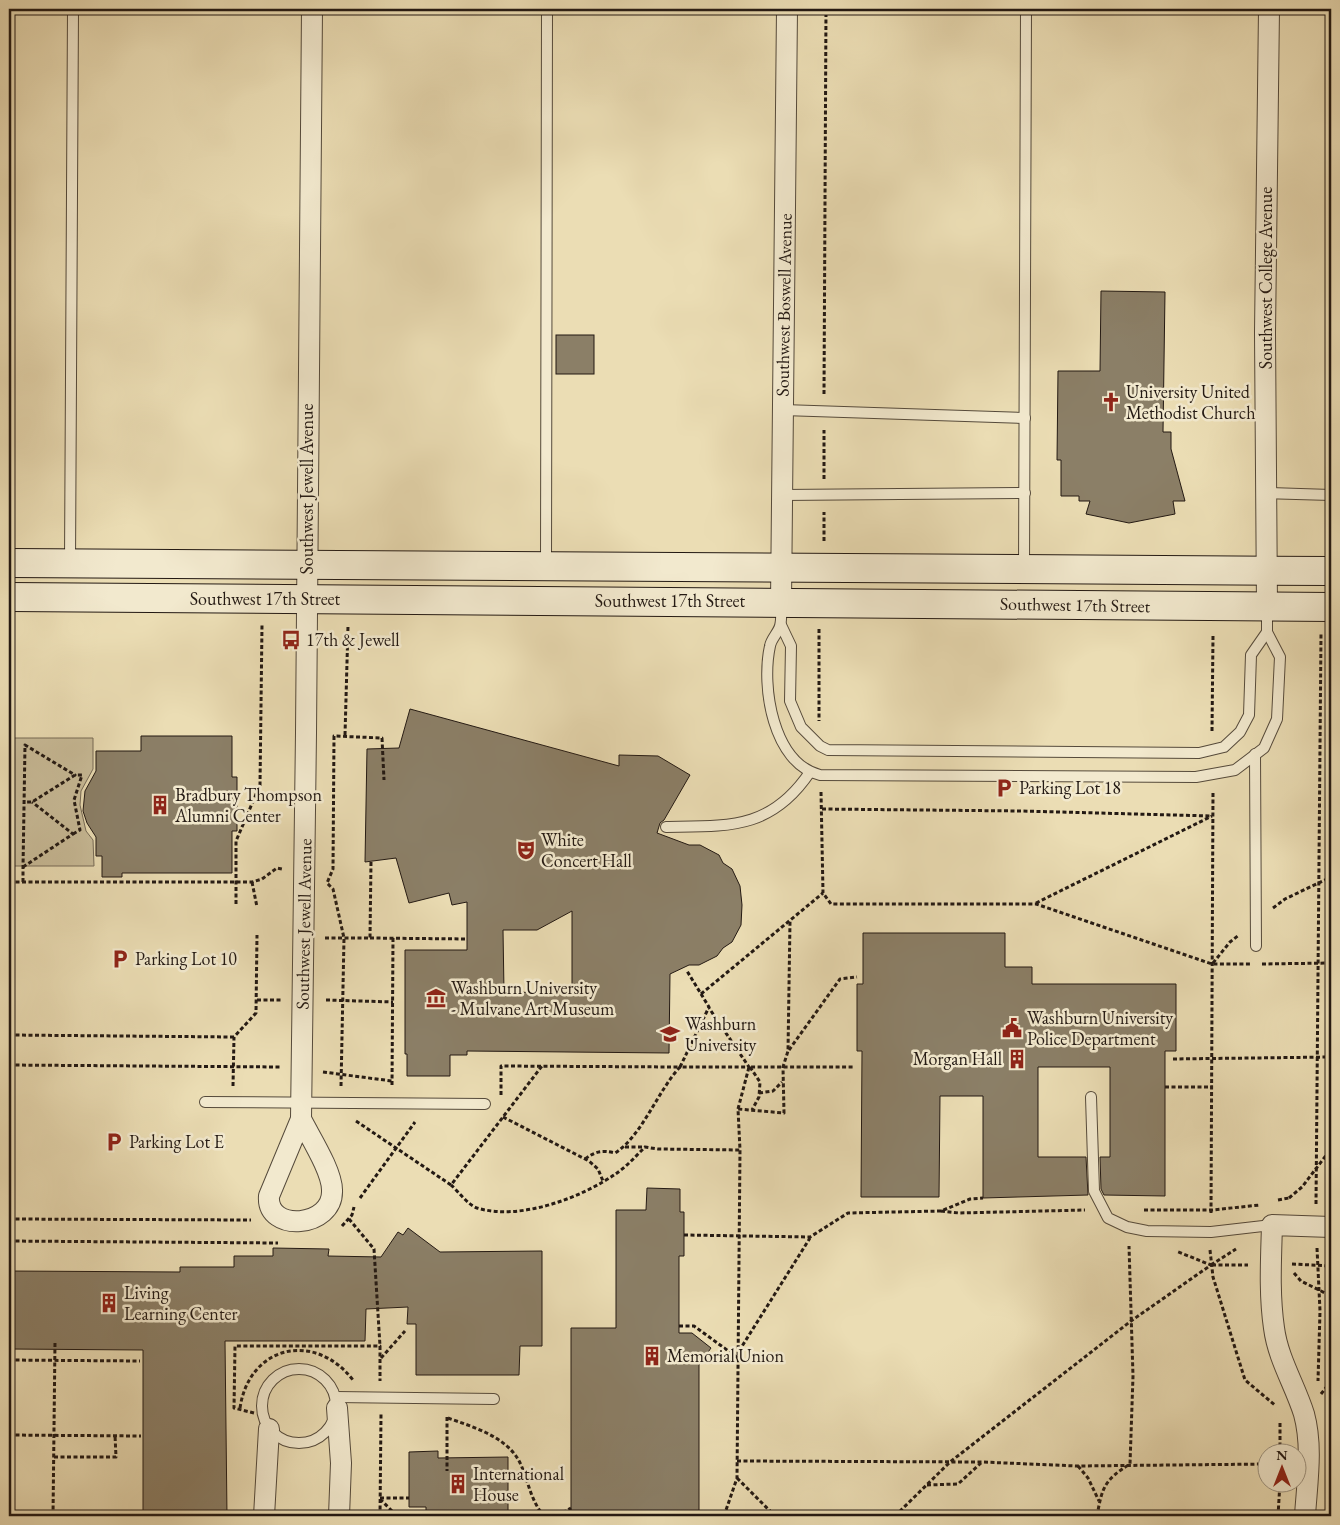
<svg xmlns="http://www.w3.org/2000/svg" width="1340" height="1525" font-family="'EB Garamond',serif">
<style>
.green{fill:#c9bc99;stroke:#766a56}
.building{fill:#8b7f67;stroke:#231913;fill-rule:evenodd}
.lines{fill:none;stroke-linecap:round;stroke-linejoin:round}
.service-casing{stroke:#554a3b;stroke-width:12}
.minor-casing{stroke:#554a3b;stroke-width:22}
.secondary-casing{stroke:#231913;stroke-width:30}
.path{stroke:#231913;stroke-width:3;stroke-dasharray:4 2.5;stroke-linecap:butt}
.service{stroke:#f2e9ce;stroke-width:10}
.minor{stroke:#f2e9ce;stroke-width:20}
.secondary{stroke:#f2e9ce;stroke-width:28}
.labels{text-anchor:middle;stroke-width:5;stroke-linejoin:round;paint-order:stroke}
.street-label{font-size:18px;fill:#231913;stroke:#f2e9ce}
.poi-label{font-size:18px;fill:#231913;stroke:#f2e9ce;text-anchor:start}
</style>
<rect width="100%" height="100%" fill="#ebddb4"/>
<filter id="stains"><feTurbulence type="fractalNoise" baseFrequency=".004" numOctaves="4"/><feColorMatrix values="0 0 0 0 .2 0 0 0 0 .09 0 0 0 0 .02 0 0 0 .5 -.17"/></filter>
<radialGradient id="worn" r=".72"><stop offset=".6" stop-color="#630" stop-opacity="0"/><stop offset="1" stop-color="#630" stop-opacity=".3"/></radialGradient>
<polygon class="green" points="9,738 93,738 93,769 81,791 80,805 86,831 93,840 94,866 9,866"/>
<g class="building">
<polygon points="1101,291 1165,292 1163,432 1171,432 1171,449 1185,501 1173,501 1175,514 1129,523 1086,514 1090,501 1079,501 1079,496 1061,496 1061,460 1057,460 1058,371 1100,371"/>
<rect x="556" y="335" width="38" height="39"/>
<path d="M 410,709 L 619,766 L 619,755 L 658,756 L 690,775 L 664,820 L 660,823 L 657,833 L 689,845 L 700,845 L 719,855 L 723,863 L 732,869 L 740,886 L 742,905 L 741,925 L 732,942 L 723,948 L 717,956 L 699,965 L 689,965 L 670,974 L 669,1053 L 467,1051 L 467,1055 L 450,1055 L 450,1076 L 407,1076 L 407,1054 L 405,1054 L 405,950 L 467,950 L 467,902 L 452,905 L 449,893 L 409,903 L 396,858 L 365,862 L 367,749 L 399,748 ZM 572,911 L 572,993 L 504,992 L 503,930 L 537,930 Z"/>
<polygon points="141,736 232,736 232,777 237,777 237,831 232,831 232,873 122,873 122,877 102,877 102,856 96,856 96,837 87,823 83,811 85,791 96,771 96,751 141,751"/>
<polygon points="863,933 1005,933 1005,967 1032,967 1032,984 1176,984 1176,1051 1165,1051 1165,1196 1104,1195 1101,1189 1100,1157 1110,1157 1110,1067 1038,1067 1038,1157 1086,1157 1088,1195 983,1198 983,1096 940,1096 939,1197 861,1197 862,1051 857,1051 857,984 863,984"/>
<polygon points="647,1188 680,1189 680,1212 684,1212 684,1256 679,1256 679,1333 692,1333 711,1348 699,1365 699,1516 571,1516 571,1328 616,1328 616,1210 646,1210"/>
<polygon points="408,1228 440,1252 542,1251 542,1346 520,1346 519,1375 416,1375 416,1324 407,1324 408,1307 366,1309 365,1341 225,1341 227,1516 143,1516 143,1350 9,1349 9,1271 180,1272 180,1267 234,1267 234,1256 273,1256 273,1248 329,1249 328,1256 381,1257 398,1232 403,1235"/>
<polygon points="438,1451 438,1458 508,1457 508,1515 476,1516 476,1512 426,1512 426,1507 409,1507 409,1452"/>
</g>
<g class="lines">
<defs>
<g id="service">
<polyline points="783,410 1025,418"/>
<polyline points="1266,493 1331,495"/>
<polyline points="782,495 1025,493"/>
<polyline points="70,562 73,9"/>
<polyline points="546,565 547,9"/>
<polyline points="1024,568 1026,9"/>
<path d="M 781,603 C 781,610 782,619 780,626 C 778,633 771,639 770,646 C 761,687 773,763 820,775 L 1196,777 L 1235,770 L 1264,748 L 1277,719 L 1280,657 L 1267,632 L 1267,607"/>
<polyline points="781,625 791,646 790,701 801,727 820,746 828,750 1199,753 1224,747 1240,732 1249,715 1251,655 1267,632"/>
<polyline points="1255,754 1256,946"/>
<path d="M 666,827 C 728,826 771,830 810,772"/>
<polyline points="1091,1097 1094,1191 1108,1218 1127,1227 1147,1231 1211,1232 1272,1225"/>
<polyline points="205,1102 485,1104"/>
<circle cx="299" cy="1406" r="37"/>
<polyline points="336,1397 494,1399"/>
</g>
<g id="minor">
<polyline points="781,602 787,9"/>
<polyline points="1267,607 1265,333 1269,9"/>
<path d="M 301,1119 C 310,1137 332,1171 332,1190 C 334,1228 266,1233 269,1196 L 301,1119 L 306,733 L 312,9"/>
<polyline points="337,1408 341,1463 339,1516"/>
<polyline points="264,1516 269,1429"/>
<path d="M 1305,1516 C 1307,1483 1313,1447 1304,1414 C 1295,1385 1278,1359 1274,1328 C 1269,1294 1271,1260 1272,1225 L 1331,1227"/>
</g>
<g id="secondary">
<polyline points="9,563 1331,571"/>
<polyline points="9,597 1331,607"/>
</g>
</defs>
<use href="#service" class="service-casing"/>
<use href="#minor" class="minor-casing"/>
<use href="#secondary" class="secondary-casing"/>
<g class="path">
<polyline points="824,394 826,9"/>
<polyline points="824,479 824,430"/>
<polyline points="824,541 824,512"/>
<polyline points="819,629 819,721"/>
<polyline points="1212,731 1213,636"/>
<polyline points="345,735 348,626"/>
<polyline points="821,792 823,893 831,904 1036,904 1212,964 1251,964"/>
<polyline points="822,809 1021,811 1212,816"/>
<polyline points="73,834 80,830 74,800 82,775 75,775"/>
<polyline points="23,867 73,834 32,802"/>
<polyline points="9,882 252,882 262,879 277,868 282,869"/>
<polyline points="23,882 23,868 25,745 75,775 32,802 24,802"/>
<polyline points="252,882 257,907"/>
<polyline points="1036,903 1212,816"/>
<polyline points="236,904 236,841 260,785 262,625"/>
<polyline points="1273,908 1285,899 1331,877"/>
<polyline points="325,938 370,938 371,861"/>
<polyline points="370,938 467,939"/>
<polyline points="1213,963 1230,942 1239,935"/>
<polyline points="1262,964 1331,963"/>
<polyline points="701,994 823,893"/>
<polyline points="257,1000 281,1000"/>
<polyline points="326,1000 393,1002"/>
<polyline points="9,1035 234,1037"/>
<polyline points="789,1050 840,979 857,977"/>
<polyline points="1173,1059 1331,1057"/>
<polyline points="9,1065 281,1067"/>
<polyline points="750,1067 760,1082 759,1097 752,1110"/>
<polyline points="323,1072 392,1081"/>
<polyline points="392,1085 393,938"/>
<polyline points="233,1086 234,1037 256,1013 257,935"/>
<polyline points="341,1086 344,938 333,889 327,883 333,869 334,736 382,738 384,780"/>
<polyline points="1165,1087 1213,1087"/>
<polyline points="759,1093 773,1091 782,1082"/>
<polyline points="501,1095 501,1066 680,1067 709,1007 687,971"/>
<polyline points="738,1109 749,1067 853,1067"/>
<polyline points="503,1117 589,1161 598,1169 603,1181"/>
<polyline points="356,1121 451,1185 542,1066"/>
<polyline points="625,1147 645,1147"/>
<path d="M 585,1159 C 596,1151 602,1150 615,1153 C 642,1136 657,1092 680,1067 L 749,1067 L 709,1008"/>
<path d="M 451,1185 C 458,1191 468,1205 477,1208 C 520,1221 581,1198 617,1173 C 627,1166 636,1156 645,1147 L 658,1149 L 740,1150"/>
<polyline points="360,1198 415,1122"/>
<polyline points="1289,1198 1302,1187 1331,1149"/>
<polyline points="1278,1200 1289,1198"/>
<polyline points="1316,1204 1321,633"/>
<polyline points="1144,1210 1212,1210 1260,1205"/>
<polyline points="941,1211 959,1213 1085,1210"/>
<polyline points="1211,1213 1213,792"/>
<polyline points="9,1219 251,1220"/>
<polyline points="349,1219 374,1249 380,1346"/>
<polyline points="342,1226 352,1215 354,1207"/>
<polyline points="684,1235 810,1237 848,1213 941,1211 970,1199 983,1198"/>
<polyline points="9,1241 278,1243"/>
<polyline points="1317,1248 1320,1311 1318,1381"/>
<polyline points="1210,1250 1213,1277 1245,1380 1276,1406"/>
<polyline points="1292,1264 1331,1266"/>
<polyline points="1211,1265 1236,1249"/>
<polyline points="1212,1265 1248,1265"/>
<polyline points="1294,1273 1301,1281 1331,1296"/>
<polyline points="679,1326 694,1326 738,1358"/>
<polyline points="739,1351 810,1238"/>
<polyline points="381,1358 405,1331"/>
<polyline points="9,1360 140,1361"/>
<polyline points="1321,1394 1331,1381"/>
<path d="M 240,1408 C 249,1346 314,1330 353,1380"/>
<polyline points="254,1413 234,1408 235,1346 380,1346 380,1381"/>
<polyline points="447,1417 447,1471"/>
<path d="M 448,1418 C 473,1427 509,1437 521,1465 C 528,1481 530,1496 540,1511 L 557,1516"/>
<polyline points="1280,1423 1280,1452"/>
<polyline points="9,1435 141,1436"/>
<polyline points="54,1457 116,1457 115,1435"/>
<polyline points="737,1461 982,1462 1077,1466 1268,1464"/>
<polyline points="1078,1466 1088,1478 1099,1501"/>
<polyline points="737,1478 775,1516"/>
<polyline points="927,1485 958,1484 981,1463"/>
<polyline points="380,1498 409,1498"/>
<polyline points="380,1499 397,1516"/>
<polyline points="53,1516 55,1341"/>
<polyline points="380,1516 381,1414"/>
<polyline points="436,1516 436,1512"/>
<polyline points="557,1516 571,1508"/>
<polyline points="724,1516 737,1478 740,1150 738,1109 784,1113 783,1067 788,1051 790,921"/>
<polyline points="895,1516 950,1462 1131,1321 1211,1265 1176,1251"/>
<path d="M 1097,1516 C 1102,1488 1104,1480 1130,1464 L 1133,1376 L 1129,1246"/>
<polyline points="1278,1516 1280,1482"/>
</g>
<use href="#service" class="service"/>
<use href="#minor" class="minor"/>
<use href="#secondary" class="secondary"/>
</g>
<defs>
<symbol id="church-bare" viewBox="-9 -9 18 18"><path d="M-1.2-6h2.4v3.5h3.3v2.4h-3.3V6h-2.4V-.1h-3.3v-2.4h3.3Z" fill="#8f2418" stroke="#f2e9ce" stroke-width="2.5" paint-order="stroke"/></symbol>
<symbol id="bus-bare" viewBox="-9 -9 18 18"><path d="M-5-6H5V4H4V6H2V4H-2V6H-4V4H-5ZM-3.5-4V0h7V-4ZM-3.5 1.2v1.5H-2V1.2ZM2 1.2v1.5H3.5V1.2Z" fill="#8f2418" stroke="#f2e9ce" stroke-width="2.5" paint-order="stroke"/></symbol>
<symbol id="parking-bare" viewBox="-9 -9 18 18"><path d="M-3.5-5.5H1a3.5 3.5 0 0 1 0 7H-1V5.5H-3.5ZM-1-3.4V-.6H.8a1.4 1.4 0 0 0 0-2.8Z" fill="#8f2418" stroke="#f2e9ce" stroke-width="2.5" paint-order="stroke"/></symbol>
<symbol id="building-bare" viewBox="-9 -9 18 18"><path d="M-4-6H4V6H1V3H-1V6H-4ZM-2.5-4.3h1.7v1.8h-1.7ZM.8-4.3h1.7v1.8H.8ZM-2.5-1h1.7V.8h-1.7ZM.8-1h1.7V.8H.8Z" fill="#8f2418" stroke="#f2e9ce" stroke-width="2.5" paint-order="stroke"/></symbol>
<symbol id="theatre-bare" viewBox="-9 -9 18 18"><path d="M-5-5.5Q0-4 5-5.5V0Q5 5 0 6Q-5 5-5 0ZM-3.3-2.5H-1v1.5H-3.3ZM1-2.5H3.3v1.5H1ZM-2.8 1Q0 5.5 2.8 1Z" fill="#8f2418" stroke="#f2e9ce" stroke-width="2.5" paint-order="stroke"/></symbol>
<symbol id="museum-bare" viewBox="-9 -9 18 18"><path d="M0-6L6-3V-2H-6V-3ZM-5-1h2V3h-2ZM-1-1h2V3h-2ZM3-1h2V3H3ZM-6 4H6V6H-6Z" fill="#8f2418" stroke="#f2e9ce" stroke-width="2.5" paint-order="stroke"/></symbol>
<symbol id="civic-bare" viewBox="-9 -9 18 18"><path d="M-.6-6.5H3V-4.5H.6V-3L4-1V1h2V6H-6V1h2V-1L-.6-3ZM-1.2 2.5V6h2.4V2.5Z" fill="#8f2418" stroke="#f2e9ce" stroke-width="2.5" paint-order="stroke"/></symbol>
<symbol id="university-bare" viewBox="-9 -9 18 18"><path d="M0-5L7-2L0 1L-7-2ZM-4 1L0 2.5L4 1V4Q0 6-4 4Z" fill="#8f2418" stroke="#f2e9ce" stroke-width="2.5" paint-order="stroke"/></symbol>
</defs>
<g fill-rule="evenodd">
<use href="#church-bare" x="1097" y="388" width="28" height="28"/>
<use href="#bus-bare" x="277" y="626" width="28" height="28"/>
<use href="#parking-bare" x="990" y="774" width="28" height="28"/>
<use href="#building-bare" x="146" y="791" width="28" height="28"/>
<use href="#theatre-bare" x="512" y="836" width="28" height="28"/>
<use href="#parking-bare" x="106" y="945" width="28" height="28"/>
<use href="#museum-bare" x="422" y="984" width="28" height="28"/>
<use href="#civic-bare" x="998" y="1014" width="28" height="28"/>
<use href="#university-bare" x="656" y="1020" width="28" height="28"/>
<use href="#building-bare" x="1003" y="1045" width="28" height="28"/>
<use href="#parking-bare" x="100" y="1128" width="28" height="28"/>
<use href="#building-bare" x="95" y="1289" width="28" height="28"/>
<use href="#building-bare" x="638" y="1342" width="28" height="28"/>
<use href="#building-bare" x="444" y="1470" width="28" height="28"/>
</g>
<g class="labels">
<g class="street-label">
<text transform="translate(1266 278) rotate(-90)" y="6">Southwest College Avenue</text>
<text transform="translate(784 305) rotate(-89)" y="6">Southwest Boswell Avenue</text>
<text transform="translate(307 489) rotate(-90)" y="6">Southwest Jewell Avenue</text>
<text x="265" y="605">Southwest 17th Street</text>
<text x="670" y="607">Southwest 17th Street</text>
<text transform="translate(1075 605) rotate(1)" y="6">Southwest 17th Street</text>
<text transform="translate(304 924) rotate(-89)" y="6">Southwest Jewell Avenue</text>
</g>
<g class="poi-label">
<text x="1126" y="398">University United<tspan x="1126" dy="21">Methodist Church</tspan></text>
<text x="306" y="646">17th &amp; Jewell</text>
<text x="1019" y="794">Parking Lot 18</text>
<text x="175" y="801">Bradbury Thompson<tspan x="175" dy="21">Alumni Center</tspan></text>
<text x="541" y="846">White<tspan x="541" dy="21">Concert Hall</tspan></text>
<text x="135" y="965">Parking Lot 10</text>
<text x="451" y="994">Washburn University<tspan x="451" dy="21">- Mulvane Art Museum</tspan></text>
<text x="1027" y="1024">Washburn University<tspan x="1027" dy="21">Police Department</tspan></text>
<text x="685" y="1030">Washburn<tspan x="685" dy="21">University</tspan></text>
<text x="1002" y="1065" text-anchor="end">Morgan Hall</text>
<text x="129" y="1148">Parking Lot E</text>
<text x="124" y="1299">Living<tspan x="124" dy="21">Learning Center</tspan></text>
<text x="667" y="1362">Memorial Union</text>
<text x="473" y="1480">International<tspan x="473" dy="21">House</tspan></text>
</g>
</g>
<rect width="1340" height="1525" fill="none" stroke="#ebddb4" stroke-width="30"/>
<rect x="10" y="10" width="1320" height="1505" fill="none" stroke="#231913" stroke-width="2.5"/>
<rect x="15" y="15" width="1310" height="1495" fill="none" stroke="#231913"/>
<g transform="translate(1282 1468)"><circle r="24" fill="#f2e9ce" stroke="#9f9683"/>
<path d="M0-4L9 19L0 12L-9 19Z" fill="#8f2418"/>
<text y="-8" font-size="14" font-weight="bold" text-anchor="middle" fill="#231913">N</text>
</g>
<rect width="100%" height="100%" filter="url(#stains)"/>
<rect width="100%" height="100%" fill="url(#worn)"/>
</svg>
